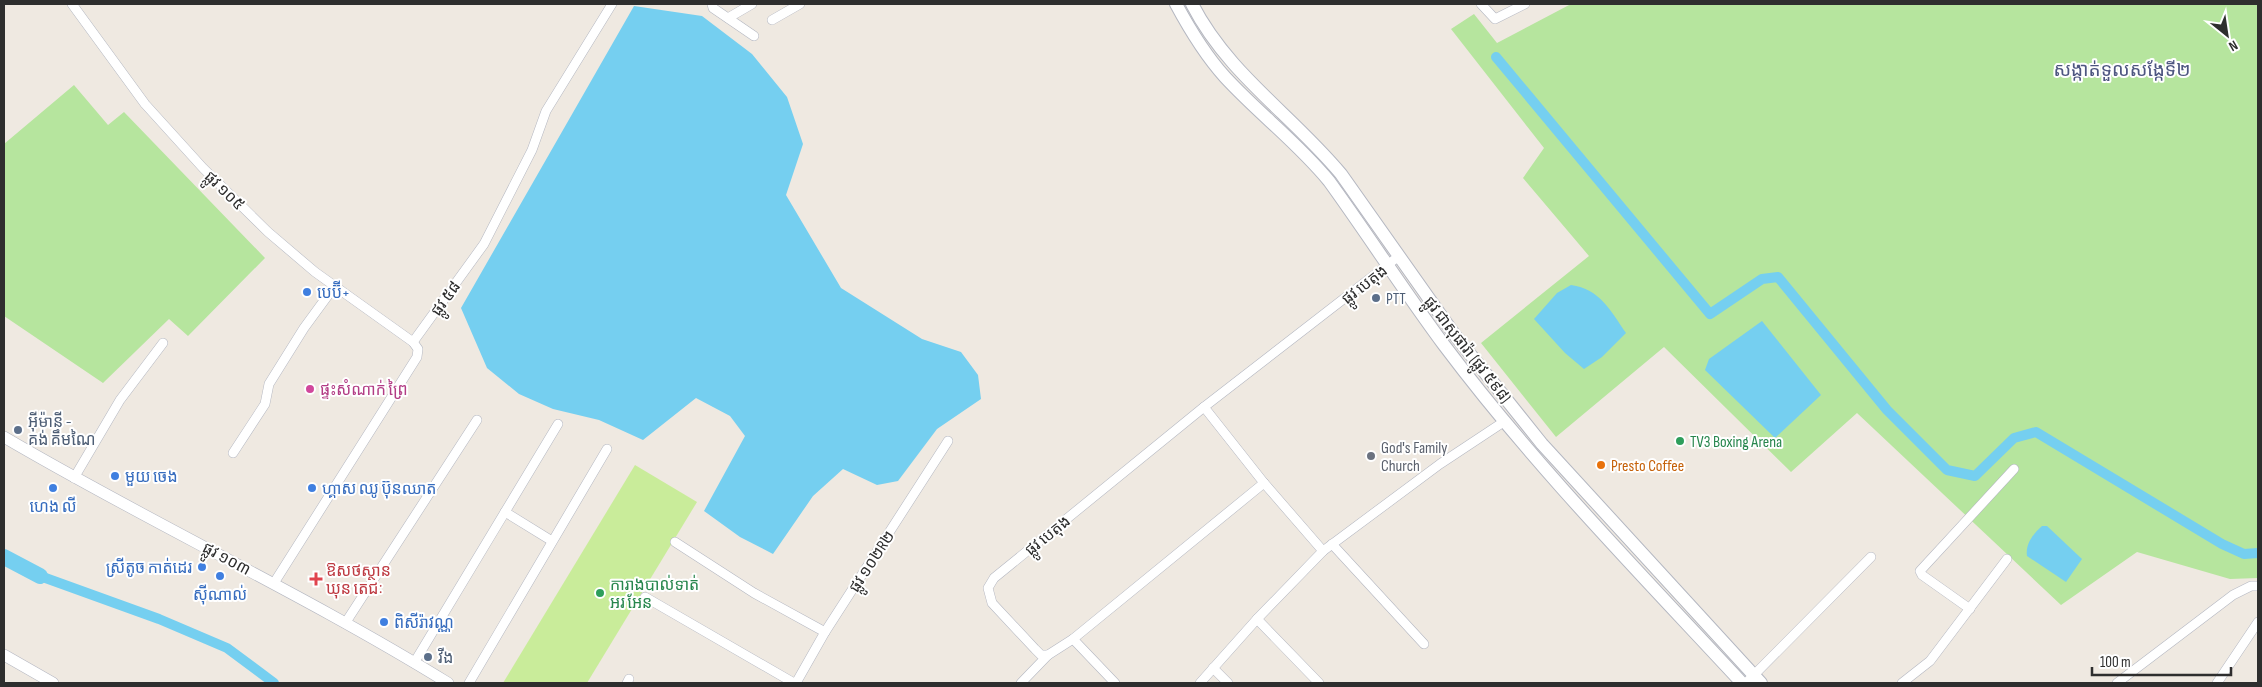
<svg xmlns="http://www.w3.org/2000/svg" width="2262" height="687" font-family="'Sofia Sans Condensed','Noto Sans Khmer',sans-serif">
<style>
.green{fill:#b6e59e}
.pitch{fill:#c9ec9a}
.water{fill:#75cff0}
.lines{fill:none;stroke-linecap:round;stroke-linejoin:round}
.canal{stroke:#75cff0;stroke-width:10}
.river{stroke:#75cff0;stroke-width:16}
.minor-casing{stroke:#b4b7c1;stroke-width:10}
.tertiary-casing{stroke:#b4b7c1;stroke-width:12}
.secondary-casing{stroke:#b4b7c1;stroke-width:14}
.minor{stroke:#fff;stroke-width:9}
.tertiary{stroke:#fff;stroke-width:11}
.secondary{stroke:#fff;stroke-width:12}
.shop-dot{fill:#3f7fe0;stroke:#fff;stroke-width:2}
.service-dot{fill:#5c6f8a;stroke:#fff;stroke-width:2}
.hotel-dot{fill:#d1479c;stroke:#fff;stroke-width:2}
.leisure-dot{fill:#2e9e5b;stroke:#fff;stroke-width:2}
.worship-dot{fill:#6b7280;stroke:#fff;stroke-width:2}
.food-dot{fill:#e8710a;stroke:#fff;stroke-width:2}
.health-dot{fill:#e0444e;stroke:#fff;stroke-width:2}
.labels{text-anchor:middle;stroke-width:4;stroke-linejoin:round;paint-order:stroke}
.street-label{font-size:16px;fill:#2e2e2e;stroke:#fff}
.shop-label{font-size:16px;fill:#366cbe;stroke:#fff;text-anchor:start}
.service-label{font-size:16px;fill:#4e5e75;stroke:#fff;text-anchor:start}
.hotel-label{font-size:16px;fill:#b23c85;stroke:#fff;text-anchor:start}
.leisure-label{font-size:16px;fill:#27864d;stroke:#fff;text-anchor:start}
.worship-label{font-size:16px;fill:#5b616d;stroke:#fff;text-anchor:start}
.food-label{font-size:16px;fill:#c56008;stroke:#fff;text-anchor:start}
.health-label{font-size:16px;fill:#be3a42;stroke:#fff;text-anchor:start}
.quarter-label{font-size:19px;fill:#4d5680;stroke:#fff}
</style>
<rect width="100%" height="100%" fill="#efe9e1"/>
<g class="green">
<polygon points="1571,4 2258,4 2258,578 2230,579 2137,552 2061,605 1857,413 1791,472 1664,347 1556,437 1481,343 1589,256 1523,178 1544,148 1451,29 1474,14 1497,43"/>
<polygon points="74,85 108,125 124,112 265,258 188,336 169,319 103,383 4,316 4,144"/>
</g>
<polygon class="pitch" points="635,465 697,502 587,683 503,683"/>
<g class="water">
<polygon points="634,6 702,16 752,54 787,97 803,144 786,195 841,288 922,339 961,352 978,375 981,399 937,429 898,481 877,485 843,469 813,496 773,554 740,537 704,511 745,436 730,416 696,398 643,440 599,420 553,409 519,394 487,368 461,308"/>
<path d="M 1571,285 C 1600,289 1610,310 1626,333 L 1602,357 L 1584,369 L 1565,353 L 1534,319 L 1557,293 Z"/>
<polygon points="1762,321 1821,395 1775,438 1705,370 1709,359"/>
<path d="M 2042,526 L 2047,526 L 2082,559 L 2066,582 L 2027,556 C 2025,544 2034,533 2042,526 Z"/>
</g>
<g class="lines">
<g class="canal">
<polyline points="1496,57 1710,314 1762,279 1778,277 1887,410 1947,470 1975,476 2014,438 2036,432 2222,544 2244,554 2258,553"/>
<polyline points="40,576 159,619 227,648 274,683"/>
</g>
<polyline class="river" points="4,557 40,576"/>
<defs>
<g id="minor">
<polyline points="72,4 145,104 203,168 268,232 315,272 413,342 418,349 417,357 274,583"/>
<polyline points="712,4 713,8 754,36"/>
<polyline points="1481,4 1495,19 1525,4"/>
<polyline points="728,18 752,4"/>
<polyline points="772,20 800,4"/>
<polyline points="413,342 484,244 532,150 546,111 612,4"/>
<polyline points="1204,407 1264,483 1323,551"/>
<polyline points="233,453 265,404 269,384 304,328 334,287"/>
<polyline points="74,478 120,400 163,343"/>
<polyline points="505,512 552,541"/>
<polyline points="675,542 754,593 825,632"/>
<polyline points="1332,544 1424,644"/>
<polyline points="645,597 794,683"/>
<polyline points="1970,609 1922,575 1920,571 2014,469"/>
<polyline points="1257,619 1319,683"/>
<polyline points="346,622 477,420"/>
<polyline points="1073,639 1115,683"/>
<polyline points="1048,655 1041,655 1035,649 992,603 988,588 994,578 1204,407 1399,256"/>
<polyline points="414,663 558,424"/>
<polyline points="1213,668 1228,683"/>
<polyline points="469,683 607,449"/>
<polyline points="627,683 629,679"/>
<polyline points="796,683 825,632 948,441"/>
<polyline points="1021,683 1048,655 1073,639 1264,483"/>
<polyline points="1200,683 1257,619 1323,551 1440,464 1505,421"/>
<polyline points="1746,683 1871,557"/>
<polyline points="1902,683 1930,661 2007,559"/>
<polyline points="2117,683 2233,595 2251,586 2258,586"/>
<polyline points="2217,683 2258,622"/>
</g>
<g id="tertiary">
<path d="M 4,437 C 150,523 304,594 448,683"/>
<polyline points="4,655 53,683"/>
</g>
<g id="secondary">
<path d="M 1176,4 C 1190,30 1205,55 1225,77 C 1258,113 1298,143 1329,181 C 1368,235 1404,291 1444,345 C 1534,465 1640,573 1742,683"/>
<path d="M 1192,4 C 1228,74 1291,114 1341,174 L 1454,334 L 1542,444 L 1761,683"/>
</g>
</defs>
<use href="#minor" class="minor-casing"/>
<use href="#tertiary" class="tertiary-casing"/>
<use href="#secondary" class="secondary-casing"/>
<use href="#minor" class="minor"/>
<use href="#tertiary" class="tertiary"/>
<use href="#secondary" class="secondary"/>
</g>
<g class="shop-dot">
<circle cx="307" cy="292" r="5"/>
<circle cx="115" cy="476" r="5"/>
<circle cx="53" cy="488" r="5"/>
<circle cx="312" cy="488" r="5"/>
<circle cx="202" cy="567" r="5"/>
<circle cx="220" cy="576" r="5"/>
<circle cx="384" cy="622" r="5"/>
</g>
<g class="service-dot">
<circle cx="1376" cy="298" r="5"/>
<circle cx="18" cy="430" r="5"/>
<circle cx="428" cy="657" r="5"/>
</g>
<circle class="hotel-dot" cx="310" cy="389" r="5"/>
<g class="leisure-dot">
<circle cx="1680" cy="441" r="5"/>
<circle cx="600" cy="593" r="5"/>
</g>
<circle class="worship-dot" cx="1371" cy="456" r="5"/>
<circle class="food-dot" cx="1601" cy="465" r="5"/>
<path class="health-dot" d="M313.5 571.5h5v5h5v5h-5v5h-5v-5h-5v-5h5z"/>
<g class="labels">
<g class="street-label">
<text transform="translate(225 190) rotate(44)" y="6">ផ្លូវ ១០៥</text>
<text transform="translate(1364 284) rotate(-38)" y="6">ផ្លូវ បេតុង</text>
<text transform="translate(445 298) rotate(-54)" y="6">ផ្លូវ ៥៨</text>
<text transform="translate(1468 349) rotate(52)" y="6">ផ្លូវ ជាសុផារ៉ា (ផ្លូវ ៥៩៨)</text>
<text transform="translate(1047 535) rotate(-39)" y="6">ផ្លូវ បេតុង</text>
<text transform="translate(227 558) rotate(28)" y="6">ផ្លូវ ១០៣</text>
<text transform="translate(871 561) rotate(-57)" y="6">ផ្លូវ ១០២R២</text>
</g>
<g class="shop-label">
<text x="317" y="298">បេប៊ី+</text>
<text x="125" y="482">មួយ ចេង</text>
<text x="322" y="494">ហ្គាស ឈូ ប៊ុនឈាត</text>
<text x="53" y="512" text-anchor="middle">ហេង លី</text>
<text x="192" y="573" text-anchor="end">ស្រីតូច កាត់ដេរ</text>
<text x="220" y="600" text-anchor="middle">ស៊ីណាល់</text>
<text x="394" y="628">ពិសីរ៉ាវណ្ណ</text>
</g>
<g class="service-label">
<text x="1386" y="304">PTT</text>
<text x="28" y="427">អ៊ីម៉ានី -<tspan x="28" dy="18">គង់ គឹមណៃ</tspan></text>
<text x="438" y="663">វីង</text>
</g>
<g class="hotel-label">
<text x="320" y="395">ផ្ទះសំណាក់ ព្រៃ</text>
</g>
<g class="leisure-label">
<text x="1690" y="447">TV3 Boxing Arena</text>
<text x="610" y="590">ការាងបាល់ទាត់<tspan x="610" dy="18">អរ អែន</tspan></text>
</g>
<g class="worship-label">
<text x="1381" y="453">God's Family<tspan x="1381" dy="18">Church</tspan></text>
</g>
<g class="food-label">
<text x="1611" y="471">Presto Coffee</text>
</g>
<g class="health-label">
<text x="326" y="576">ឱសថស្ថាន<tspan x="326" dy="18">ឃុន តេជៈ</tspan></text>
</g>
<g class="quarter-label">
<text x="2122" y="76">សង្កាត់ទួលសង្កែទី២</text>
</g>
</g>
<rect width="2262" height="687" fill="none" stroke="#2e2e2e" stroke-width="10"/>
<g transform="translate(2227 35) rotate(150)" stroke="#ffffff" stroke-width="4" paint-order="stroke">
<path d="M0-4L9 19L0 12L-9 19Z" fill="#2e2e2e"/>
<text y="-8" font-size="14" font-weight="bold" text-anchor="middle" fill="#2e2e2e">N</text>
</g>
<path d="M2092 667v8h139v-8" fill="none" stroke="#2e2e2e" stroke-width="2.5"/>
<text x="2100" y="667" font-size="15" fill="#2e2e2e" stroke="#ffffff" stroke-width="4" paint-order="stroke">100 m</text>
</svg>
